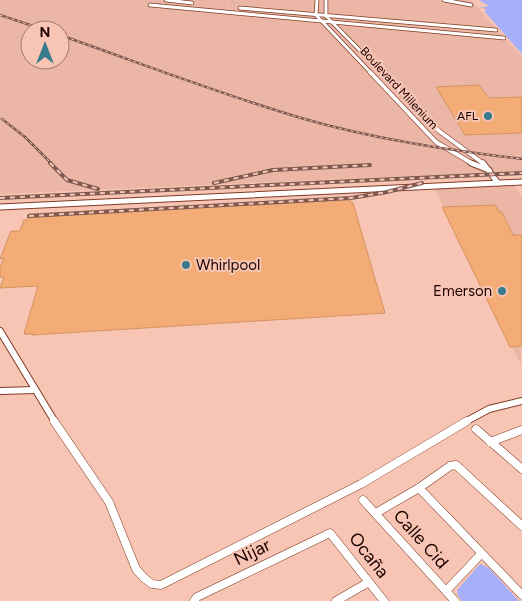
<svg xmlns="http://www.w3.org/2000/svg" width="522" height="601" font-family="Figtree,sans-serif">
<style>
.built{fill:#ebb6a5;fill-rule:evenodd}
.green{fill:#a6aff9}
.building{fill:#f3ac76;stroke:#d3925f}
.lines{fill:none;stroke-linecap:round;stroke-linejoin:round}
.minor-far4-casing{stroke:#813b24;stroke-width:4.5}
.minor-far3-casing{stroke:#813b24;stroke-width:5}
.minor-far2-casing{stroke:#813b24;stroke-width:7}
.minor-far1-casing{stroke:#813b24;stroke-width:8}
.minor-casing{stroke:#813b24;stroke-width:9}
.minor-far4{stroke:#fff;stroke-width:3}
.minor-far3{stroke:#fff;stroke-width:4}
.minor-far2{stroke:#fff;stroke-width:5}
.minor-far1{stroke:#fff;stroke-width:6}
.minor{stroke:#fff;stroke-width:8}
.rail-far1-casing{stroke:#7e5950;stroke-width:2.5}
.rail-casing{stroke:#7e5950;stroke-width:4}
.rail-far1{stroke:#f8c5b5;stroke-width:1;stroke-dasharray:3;stroke-linecap:butt}
.rail{stroke:#f8c5b5;stroke-width:2;stroke-dasharray:5;stroke-linecap:butt}
.poi-dot{fill:#387a8c;stroke:#f8c5b5;stroke-width:2}
.labels{text-anchor:middle;stroke-width:4;stroke-linejoin:round;paint-order:stroke}
.far-street-label{font-size:12px;fill:#1d0300;stroke:#f8c5b5}
.far-poi-label{font-size:12px;fill:#1d0300;stroke:#f8c5b5;text-anchor:end}
.poi-label{font-size:15px;fill:#1d0300;stroke:#f8c5b5;text-anchor:start}
.near-street-label{font-size:18px;fill:#1d0300;stroke:#f8c5b5}
</style>
<rect width="100%" height="100%" fill="#f8c5b5"/>
<g class="built">
<path d="M 0,0 L 227,0 L 228,6 L 228,0 L 471,0 L 522,57 L 522,171 L 0,194 ZM 30,30 L 60,30 L 60,60 L 30,60 Z"/>
<polygon points="514,185 522,197 521,365 435,189"/>
</g>
<g class="green">
<polygon points="479,0 522,0 522,54 484,11 487,11 484,8 479,8 489,6"/>
<polygon points="480,564 489,568 519,601 462,601 458,596 457,590"/>
</g>
<g class="building">
<polygon points="479,85 489,98 522,97 522,133 465,135 436,87"/>
<polygon points="349,198 351,203 353,203 385,313 32,335 33,334 24,334 38,286 0,288 4,277 0,277 0,267 4,258 0,259 11,231 20,231 24,220 27,220 29,214"/>
<polygon points="495,205 499,212 502,212 513,235 522,235 522,346 510,347 442,207"/>
</g>
<g class="lines">
<defs>
<g id="minor-far4">
<polyline points="166,0 192,3"/>
<polyline points="317,0 316,15 371,73"/>
<polyline points="326,0 326,16 382,73"/>
<polyline points="444,0 471,5"/>
<polyline points="150,5 504,38"/>
<polyline points="240,8 496,30"/>
</g>
<g id="minor-far3">
<polyline points="370,72 436,142 473,164"/>
<polyline points="381,72 439,131 484,164"/>
</g>
<g id="minor-far2">
<polyline points="471,163 489,170"/>
<polyline points="483,163 498,183"/>
<polyline points="0,207 522,182"/>
</g>
<g id="minor-far1">
<polyline points="0,331 55,422"/>
<polyline points="0,391 35,390"/>
<polyline points="465,422 489,409 522,401"/>
</g>
<g id="minor">
<polyline points="54,421 109,502 136,569 144,578 152,584 161,585 361,484 467,421"/>
<polyline points="476,429 522,469"/>
<polyline points="490,442 522,430"/>
<polyline points="419,488 522,595"/>
<polyline points="363,500 455,601"/>
<polyline points="376,513 419,488 450,466 456,465 522,526"/>
<polyline points="446,591 481,554"/>
<polyline points="194,601 197,597 330,533 384,601"/>
<polyline points="336,601 369,582"/>
</g>
</defs>
<use href="#minor-far4" class="minor-far4-casing"/>
<use href="#minor-far3" class="minor-far3-casing"/>
<use href="#minor-far2" class="minor-far2-casing"/>
<use href="#minor-far1" class="minor-far1-casing"/>
<use href="#minor" class="minor-casing"/>
<use href="#minor-far4" class="minor-far4"/>
<use href="#minor-far3" class="minor-far3"/>
<use href="#minor-far2" class="minor-far2"/>
<use href="#minor-far1" class="minor-far1"/>
<use href="#minor" class="minor"/>
<defs>
<g id="rail-far1">
<polyline points="0,15 45,30"/>
<path d="M 60,35 C 140,63 220,94 301,118 C 373,139 448,150 522,159"/>
<polyline points="2,119 25,137 52,164"/>
</g>
<g id="rail">
<polyline points="50,163 67,180 98,189"/>
<polyline points="214,183 273,170 370,165"/>
<polyline points="0,198 522,173"/>
<polyline points="29,216 351,198 387,192 422,183"/>
</g>
</defs>
<use href="#rail-far1" class="rail-far1-casing"/>
<use href="#rail" class="rail-casing"/>
<use href="#rail-far1" class="rail-far1"/>
<use href="#rail" class="rail"/>
</g>
<g class="poi-dot">
<circle cx="488" cy="116" r="5"/>
<circle cx="186" cy="265" r="5"/>
<circle cx="502" cy="291" r="5"/>
</g>
<g class="labels">
<g class="far-street-label">
<text transform="translate(399 88) rotate(47)" y="4">Boulevard Millenium</text>
</g>
<g class="far-poi-label">
<text x="478" y="120">AFL</text>
</g>
<g class="poi-label">
<text x="196" y="270">Whirlpool</text>
<text x="492" y="296" text-anchor="end">Emerson</text>
</g>
<g class="near-street-label">
<text transform="translate(421 539) rotate(48)" y="6">Calle Cid</text>
<text transform="translate(252 552) rotate(-26)" y="6">Nijar</text>
<text transform="translate(369 555) rotate(52)" y="6">Ocaña</text>
</g>
</g>
<g transform="translate(45 45)"><circle r="24" fill="#f8c5b5" stroke="#a0776d"/>
<path d="M0-4L9 19L0 12L-9 19Z" fill="#387a8c"/>
<text y="-8" font-size="14" font-weight="bold" text-anchor="middle" fill="#1d0300">N</text>
</g>
</svg>
